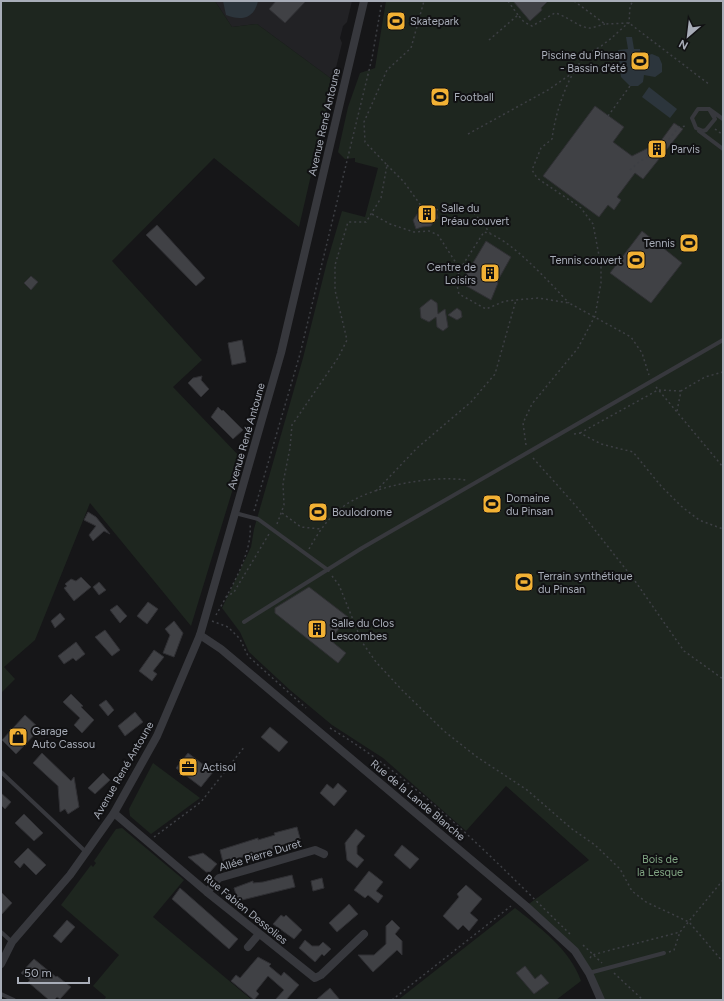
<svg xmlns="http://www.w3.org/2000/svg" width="724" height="1001" font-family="Figtree,sans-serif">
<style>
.built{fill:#222225}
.green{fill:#1e261f}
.water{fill:#2c353c}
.building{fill:#404145;stroke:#303034}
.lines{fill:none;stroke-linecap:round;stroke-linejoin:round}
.path{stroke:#3d3f44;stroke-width:1.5;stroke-dasharray:2 3;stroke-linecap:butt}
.service{stroke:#37383d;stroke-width:4}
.minor{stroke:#37383d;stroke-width:8}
.labels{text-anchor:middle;stroke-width:4;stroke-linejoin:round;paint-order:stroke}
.poi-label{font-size:11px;fill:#a8adb8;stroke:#111113;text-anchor:start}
.street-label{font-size:11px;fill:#a8adb8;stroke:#111113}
.park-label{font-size:11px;fill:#7fa381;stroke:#111113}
</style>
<rect width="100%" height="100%" fill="#161618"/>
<polygon class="built" points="215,1 352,1 347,22 343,26 340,38 342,43 333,80 257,24 232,27"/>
<g class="green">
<polygon points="1,1 215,1 232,27 257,24 333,80 299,227 214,158 112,261 202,360 173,387 242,459 191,626 90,503 35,640 4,667 15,679 1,693"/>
<polygon points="386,1 723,1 723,1000 601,1000 575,951 526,906 589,860 506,786 466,831 383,758 332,725 290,690 249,652 240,632 222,608 251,547 254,529 303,358 327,262 342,211 365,217 378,168 355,162 355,158 345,159 338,152 348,107 360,73 375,68"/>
<polygon points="153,763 200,798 151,834 130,816 129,809"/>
<polygon points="122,828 184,880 153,917 252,1000 104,1000 106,997 93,986 119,955 61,905 91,865 93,867 96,863 94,861 116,829"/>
<path d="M 515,908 C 539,927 570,949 581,981 L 556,1000 L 398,1000 Z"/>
</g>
<g class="water">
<path d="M 223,1 L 258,1 C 254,19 241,21 226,15 Z"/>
<polygon points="626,37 632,37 634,49 640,49 641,57 652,54 659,57 662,64 662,72 655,77 644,75 643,82 638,86 630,86 621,77 618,50 628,49"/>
<polygon points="649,87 677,109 670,118 642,97"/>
</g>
<g class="building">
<polygon points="276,1 306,1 285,23 269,9"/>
<polygon points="513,1 548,1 541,8 542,10 530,21"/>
<polygon points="595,106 624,127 613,142 632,156 660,142 674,123 683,129 643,179 635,173 617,197 621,200 614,210 608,205 599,217 543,176"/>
<polygon points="422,207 435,207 438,218 435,220 431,226 422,227 416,229 413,220"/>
<polygon points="157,225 205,278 196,286 146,235"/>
<polygon points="642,231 682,263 651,303 610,273"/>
<polygon points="486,241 511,257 497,282 498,283 491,300 461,283"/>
<polygon points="31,276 38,282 31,290 24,283"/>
<polygon points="431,299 437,303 438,314 445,309 448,327 443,331 437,327 436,317 429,322 421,318 420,308"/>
<polygon points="457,308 461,311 462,317 457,320 448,315"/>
<polygon points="242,340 246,362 232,365 228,343"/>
<polygon points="202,376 201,380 209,389 201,397 188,383 193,378"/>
<polygon points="218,407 222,411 223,410 243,430 233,439 211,417"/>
<polygon points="88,512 96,517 110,534 104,531 93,541 89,535 96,526 84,520"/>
<polygon points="81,577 91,587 74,601 64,588 67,586 65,584 71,579 76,581"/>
<polygon points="99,582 106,590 99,595 93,587"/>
<polygon points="309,587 348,617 330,640 346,653 338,663 275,613 275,608"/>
<polygon points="148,602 158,609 147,624 137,616"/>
<polygon points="117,605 127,616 120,623 110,610"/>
<polygon points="60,613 65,619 55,628 51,621"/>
<polygon points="174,621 183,633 174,657 163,653 170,635 165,629"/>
<polygon points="105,630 120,650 112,656 95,637"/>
<polygon points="76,642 85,654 76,661 73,658 64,664 58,656"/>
<polygon points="154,650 164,657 153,671 157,674 152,681 139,671"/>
<polygon points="71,694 83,706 81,707 94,720 82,733 74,725 80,718 63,702"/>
<polygon points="106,700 114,710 108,716 99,705"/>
<polygon points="135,712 143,722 125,736 118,726"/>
<polygon points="25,715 40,729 16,754 2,740"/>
<polygon points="270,727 288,742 279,752 261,737"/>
<polygon points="42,753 71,781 74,777 79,807 68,814 65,809 60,812 58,786 33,763"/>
<polygon points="188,753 213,772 201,787 176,768"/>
<polygon points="103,773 110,780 95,794 88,788"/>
<polygon points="338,783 347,791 334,806 320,793 327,784 333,789"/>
<polygon points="1,793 11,802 5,809 1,805"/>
<polygon points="24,814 43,833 34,841 15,823"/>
<polygon points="297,827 301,842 223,862 220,850 258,838 258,840 275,835 274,833"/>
<polygon points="356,829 365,836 357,846 357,854 364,860 357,868 347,860 345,843"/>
<polygon points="402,845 419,859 410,869 394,855"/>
<polygon points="28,848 46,865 36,875 24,863 20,868 14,862"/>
<polygon points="203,853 217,864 210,872 206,872 188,857"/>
<polygon points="369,871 383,882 376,891 383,896 378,903 368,895 365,898 354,890"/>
<polygon points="292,875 295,887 238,901 234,888 253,881 253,883 263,882"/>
<polygon points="322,878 324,888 313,891 311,881"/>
<polygon points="466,885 482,899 470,913 478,920 469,931 463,925 458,930 443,916 459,897 457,894"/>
<polygon points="180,888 238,939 229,949 172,899"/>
<polygon points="1,892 12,903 1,915"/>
<polygon points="349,904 358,914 337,932 329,923"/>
<polygon points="281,915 284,917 286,915 302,930 294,939 273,924"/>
<polygon points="67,920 75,927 61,943 53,936"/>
<polygon points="392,920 400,928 395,934 402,941 402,955 397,950 373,972 358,955 374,955 386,944 386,926"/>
<polygon points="305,940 312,946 319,946 323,942 331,949 324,956 322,954 315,962 299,948"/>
<polygon points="258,957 271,964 269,966 281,976 284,972 299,985 286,1000 275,1000 284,990 268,976 256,991 259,994 254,1000 231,981 236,975 240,978"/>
<polygon points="34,959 56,977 57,976 71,987 60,999 57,997 54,1000 49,1000 28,982 30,980 21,973"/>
<polygon points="525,966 535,979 541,974 549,983 534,994 516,973"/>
<polygon points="330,988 340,1000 316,1000"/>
</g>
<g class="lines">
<g class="path">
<polyline points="508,1 518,15"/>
<polyline points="574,1 605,24 629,23 710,85"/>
<path d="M 489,40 L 518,15 L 524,22 L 532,26 L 555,13 C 567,16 578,27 589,28 C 594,28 600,25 605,24"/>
<polyline points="608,116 630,86"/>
<polyline points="715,129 723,135"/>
<polyline points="468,134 548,90 574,72"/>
<polyline points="387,165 404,182 422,207"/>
<polyline points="630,170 640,161 659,151 679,127 687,126"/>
<path d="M 436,210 C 471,203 468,205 490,233"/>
<polyline points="372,214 390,224 414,232 429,231 438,235 460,269 456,281 459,294 486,309 505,301 538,298 569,303 631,337 642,353 649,375"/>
<path d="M 460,269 L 484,232 C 508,236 551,284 569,303"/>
<polyline points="656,387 723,467"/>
<polyline points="677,411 681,391 705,377 723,372"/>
<polyline points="580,433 658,390 681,391"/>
<polyline points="574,434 580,433 601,444 633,452 661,486 681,506 699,520 723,529"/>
<path d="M 526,445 L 523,423 L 532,404 L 578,348 L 595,316 L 601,283 L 601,266 L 593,224 L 581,208 L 537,178 L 532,170 L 541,148 L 552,139 C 555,114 568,72 587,55 C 592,50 600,48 605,43 C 614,37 620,29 629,23 L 630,6 L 633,1"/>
<polyline points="533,458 576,506 635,581 684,651 723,679"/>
<polyline points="376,491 417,448 471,402 495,374 516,300"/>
<polyline points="254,511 300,354 372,58 382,1"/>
<polyline points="282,513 301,527 321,529"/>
<polyline points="277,524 284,505 283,483 290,448 292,425 338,358 347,340 335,290 335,265 348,222 366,222 381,198 387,165 365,142 364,122 387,70 411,48 424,1"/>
<path d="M 309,549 C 318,533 329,516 344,506 C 371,486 433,475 466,480"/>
<polyline points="332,576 339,585 362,642 376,662 402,690 444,731 477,757 527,790 572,829 595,845 620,869 632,891 646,902 689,922 723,962"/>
<polyline points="226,597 234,592 269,534"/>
<path d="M 216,615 C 230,590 253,553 250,524"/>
<polyline points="212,621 228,627 240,639 248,656 306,708"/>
<path d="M 330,728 C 420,782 496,862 571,935"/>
<polyline points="154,837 201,802 245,746"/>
<polyline points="583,945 602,963"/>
<polyline points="669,952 674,950 680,932"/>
<polyline points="590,958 592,955 680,932 723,880"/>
<polyline points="614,973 643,1000"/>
<polyline points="392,1000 511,906"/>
</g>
<g class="service">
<polyline points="709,109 715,119 706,130 703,131 696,128 692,118 698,109 709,109 723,119"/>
<polyline points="699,131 723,149"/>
<polyline points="235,513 258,519 328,570"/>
<polyline points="244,622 362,548 723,340"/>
<polyline points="1,772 86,852"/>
<polyline points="1,932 12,942"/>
<polyline points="589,973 664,953"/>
<polyline points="1,994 14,1000"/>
</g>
<g class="minor">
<polyline points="200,635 221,649 526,906 575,951 589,973 601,1000"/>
<polyline points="114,813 207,892 315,978 321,975 364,934"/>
<polyline points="207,892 219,878 315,850 324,854"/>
<polyline points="248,947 259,934"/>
<polyline points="1,964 12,942 70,875 114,813 157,736 200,635 281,353 364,1"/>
</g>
</g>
<defs>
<symbol id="stadium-square" viewBox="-11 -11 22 22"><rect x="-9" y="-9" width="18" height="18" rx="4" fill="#f2b134" stroke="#111113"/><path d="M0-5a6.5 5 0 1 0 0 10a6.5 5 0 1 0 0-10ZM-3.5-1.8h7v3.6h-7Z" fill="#111"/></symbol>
<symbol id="building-square" viewBox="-11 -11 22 22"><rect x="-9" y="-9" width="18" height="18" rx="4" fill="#f2b134" stroke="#111113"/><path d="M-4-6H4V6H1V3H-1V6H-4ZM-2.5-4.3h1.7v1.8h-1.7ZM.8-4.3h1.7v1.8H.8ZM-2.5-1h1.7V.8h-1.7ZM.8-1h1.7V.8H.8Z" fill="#111"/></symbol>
<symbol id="shop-square" viewBox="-11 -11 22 22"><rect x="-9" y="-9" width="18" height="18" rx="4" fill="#f2b134" stroke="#111113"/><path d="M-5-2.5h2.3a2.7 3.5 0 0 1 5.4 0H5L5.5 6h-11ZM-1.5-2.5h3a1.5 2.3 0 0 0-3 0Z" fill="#111"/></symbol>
<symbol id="office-square" viewBox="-11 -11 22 22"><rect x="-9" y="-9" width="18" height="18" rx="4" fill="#f2b134" stroke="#111113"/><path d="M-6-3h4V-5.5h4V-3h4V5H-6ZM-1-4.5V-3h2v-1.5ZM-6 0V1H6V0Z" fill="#111"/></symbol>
</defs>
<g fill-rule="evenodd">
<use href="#stadium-square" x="385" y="10" width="22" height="22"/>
<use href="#stadium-square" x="629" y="50" width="22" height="22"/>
<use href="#stadium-square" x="429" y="86" width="22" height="22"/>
<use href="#building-square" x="646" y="138" width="22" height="22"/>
<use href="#building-square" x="416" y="203" width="22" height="22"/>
<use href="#stadium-square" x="678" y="232" width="22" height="22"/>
<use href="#stadium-square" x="625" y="249" width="22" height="22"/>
<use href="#building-square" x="479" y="262" width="22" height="22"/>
<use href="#stadium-square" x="481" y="493" width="22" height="22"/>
<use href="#stadium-square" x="307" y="501" width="22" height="22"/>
<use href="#stadium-square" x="513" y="571" width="22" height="22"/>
<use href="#building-square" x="306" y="618" width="22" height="22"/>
<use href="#shop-square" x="7" y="726" width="22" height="22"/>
<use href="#office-square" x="177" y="756" width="22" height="22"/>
</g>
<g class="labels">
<g class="poi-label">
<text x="410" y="25">Skatepark</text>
<text x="626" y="59" text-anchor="end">Piscine du Pinsan<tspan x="626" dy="13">- Bassin d'été</tspan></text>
<text x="454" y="101">Football</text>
<text x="671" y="153">Parvis</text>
<text x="441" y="212">Salle du<tspan x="441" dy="13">Préau couvert</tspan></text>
<text x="675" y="247" text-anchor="end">Tennis</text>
<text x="622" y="264" text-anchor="end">Tennis couvert</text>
<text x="476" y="271" text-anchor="end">Centre de<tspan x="476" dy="13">Loisirs</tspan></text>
<text x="506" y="502">Domaine<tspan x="506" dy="13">du Pinsan</tspan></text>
<text x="332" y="516">Boulodrome</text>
<text x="538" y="580">Terrain synthétique<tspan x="538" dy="13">du Pinsan</tspan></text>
<text x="331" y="627">Salle du Clos<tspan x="331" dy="13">Lescombes</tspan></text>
<text x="32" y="735">Garage<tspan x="32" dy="13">Auto Cassou</tspan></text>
<text x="202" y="771">Actisol</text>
</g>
<g class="street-label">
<text transform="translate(324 122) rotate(-77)" y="4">Avenue René Antoune</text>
<text transform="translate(246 436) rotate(-74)" y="4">Avenue René Antoune</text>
<text transform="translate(123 770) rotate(-60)" y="4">Avenue René Antoune</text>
<text transform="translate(418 800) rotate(40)" y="4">Rue de la Lande Blanche</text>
<text transform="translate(260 855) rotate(-17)" y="4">Allée Pierre Duret</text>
<text transform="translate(246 909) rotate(39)" y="4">Rue Fabien Dessolies</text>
</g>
<g class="park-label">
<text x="660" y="863">Bois de<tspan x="660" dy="13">la Lesque</tspan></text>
</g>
</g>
<rect width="724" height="1001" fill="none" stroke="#a8adb8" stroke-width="4"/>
<g transform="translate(688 36) rotate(208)" stroke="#111113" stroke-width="3" paint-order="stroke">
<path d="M0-3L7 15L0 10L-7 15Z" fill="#a8adb8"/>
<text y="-6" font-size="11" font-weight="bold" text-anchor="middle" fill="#a8adb8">N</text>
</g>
<path d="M18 977v6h71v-6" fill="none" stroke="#a8adb8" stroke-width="2"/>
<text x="24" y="977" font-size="12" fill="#a8adb8" stroke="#111113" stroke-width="3" paint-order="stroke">50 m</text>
</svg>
